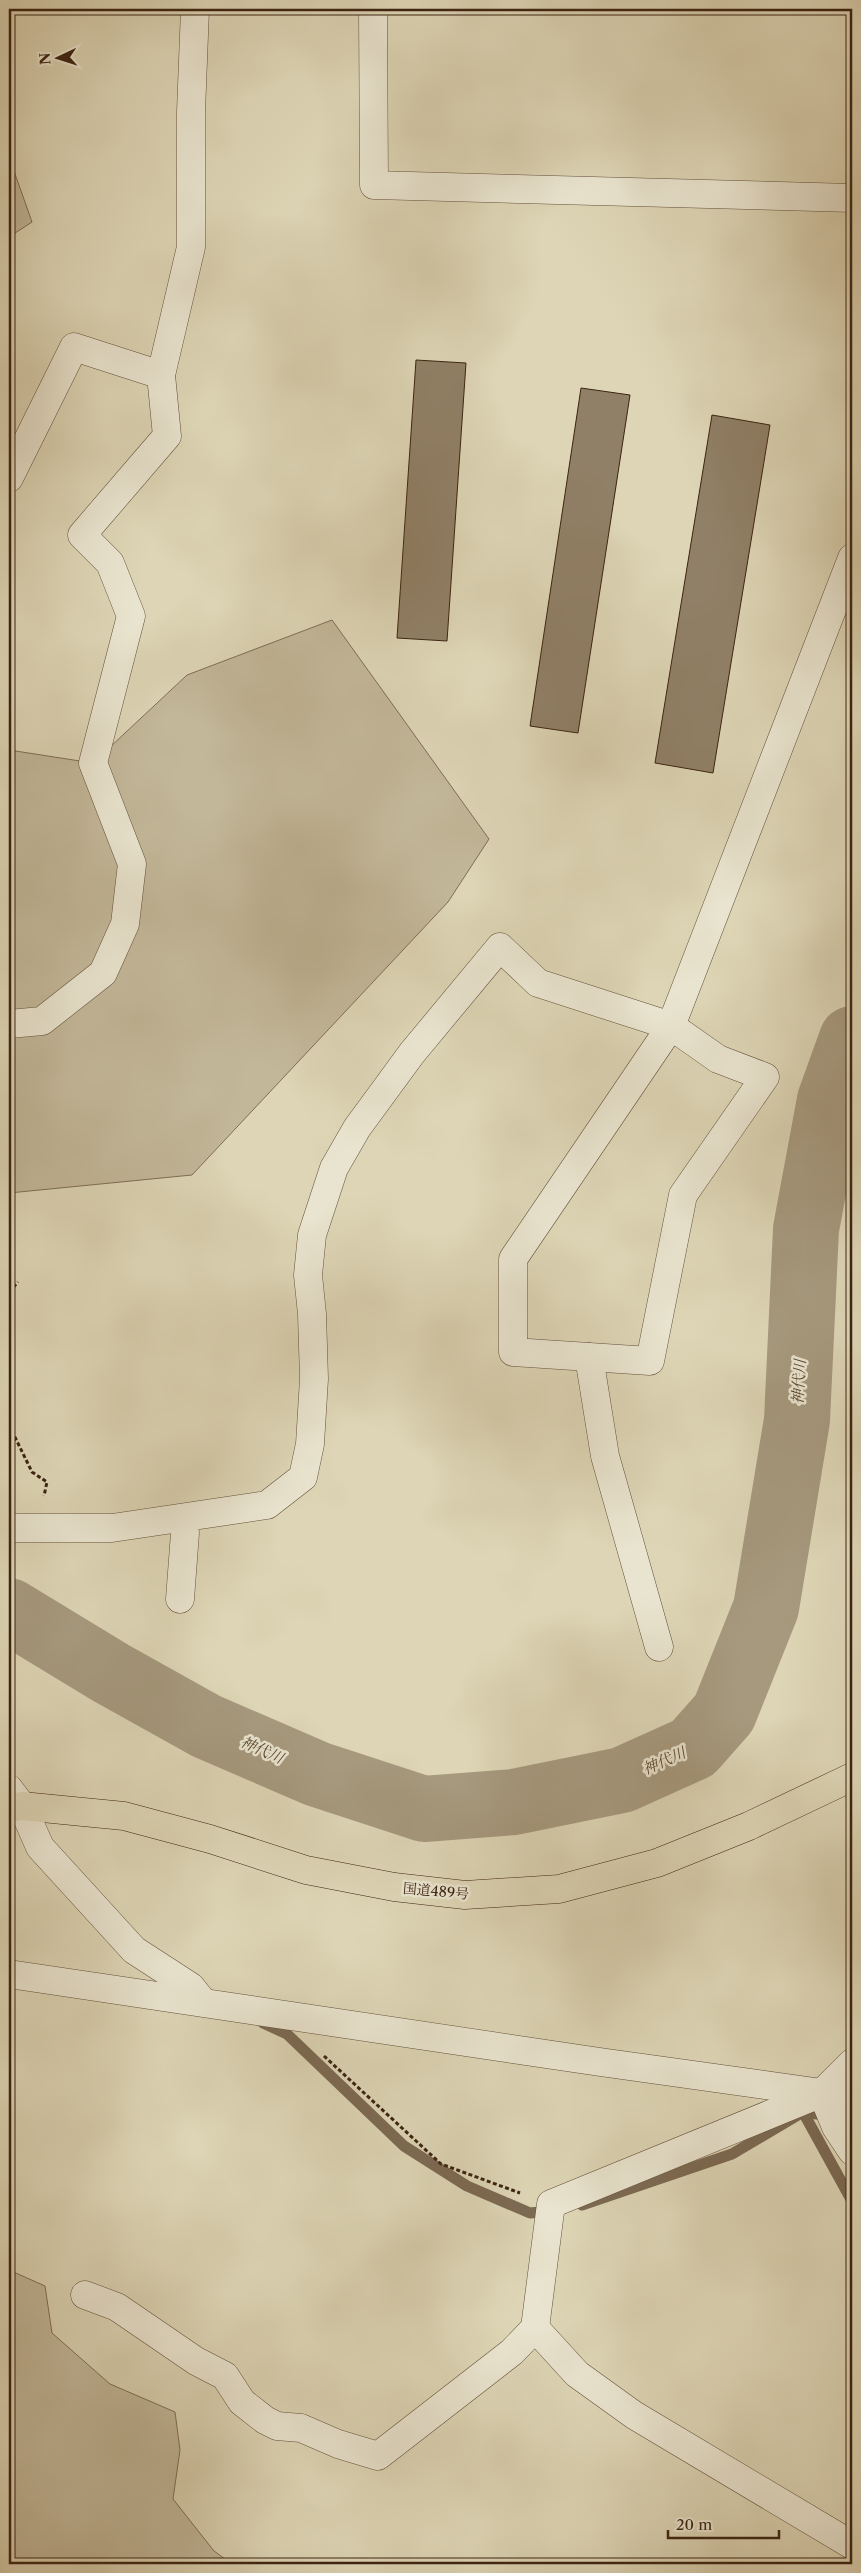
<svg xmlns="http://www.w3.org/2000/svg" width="861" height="2573" font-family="'Libre Caslon Text','Noto Serif JP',serif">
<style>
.green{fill:#c2b799;stroke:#7f6e56}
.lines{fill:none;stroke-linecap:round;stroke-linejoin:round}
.stream{stroke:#7c6a53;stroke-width:11}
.river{stroke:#a6997e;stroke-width:66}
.building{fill:#908067;stroke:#3c2412}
.minor-casing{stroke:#64503b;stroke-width:29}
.highway-casing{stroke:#3c2412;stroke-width:29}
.path{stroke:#3c2412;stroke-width:3;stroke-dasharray:4 2.5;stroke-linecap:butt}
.minor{stroke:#e9e4cf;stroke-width:28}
.highway{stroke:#ddd5b5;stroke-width:28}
.labels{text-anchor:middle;stroke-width:5;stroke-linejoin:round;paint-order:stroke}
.street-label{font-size:14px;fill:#3c2412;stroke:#e9e4cf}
.water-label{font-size:15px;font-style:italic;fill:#5c4732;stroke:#e9e4cf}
</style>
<rect width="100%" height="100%" fill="#ddd5b5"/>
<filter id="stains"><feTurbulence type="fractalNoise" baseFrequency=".004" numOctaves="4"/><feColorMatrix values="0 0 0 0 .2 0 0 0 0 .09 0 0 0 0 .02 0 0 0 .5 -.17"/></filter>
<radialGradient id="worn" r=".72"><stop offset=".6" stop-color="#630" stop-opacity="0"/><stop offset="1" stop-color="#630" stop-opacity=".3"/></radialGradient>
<g class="green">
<polygon points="9,157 32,222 9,237"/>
<polygon points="332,620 489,839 448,902 192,1175 9,1193 9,750 93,763 187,675"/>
<polygon points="9,2270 45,2286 52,2333 110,2384 175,2412 180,2450 173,2499 214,2551 232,2564 9,2564"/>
</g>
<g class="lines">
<g class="stream">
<polyline points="263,2023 287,2034 404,2146 467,2186 530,2213 549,2211"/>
<polyline points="807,2111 803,2112 852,2201"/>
<polyline points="582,2205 732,2154 803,2112 852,2119"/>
</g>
<polyline class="river" points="9,1611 111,1673 206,1726 317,1774 424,1809 514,1802 622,1780 693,1748 724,1713 766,1608 797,1420 806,1229 830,1100 852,1039"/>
</g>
<g class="building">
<polygon points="416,360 466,363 447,641 397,638"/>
<polygon points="581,388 630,395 578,733 530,726"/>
<polygon points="712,415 770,425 713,773 655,763"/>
</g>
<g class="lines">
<defs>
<g id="minor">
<polyline points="373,9 374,185 852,198"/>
<polyline points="9,478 74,347 161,375"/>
<polyline points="9,1024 42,1021 103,973 125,924 132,864 93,763 131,616 110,563 82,535 167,436 161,375 191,247 191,112 195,9"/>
<polyline points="589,1357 605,1456 659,1647"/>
<polyline points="9,1528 112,1528 267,1505 303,1477 310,1444 314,1379 312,1314 308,1275 312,1235 334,1168 357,1128 412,1053 500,947 538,983 671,1026 718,1059 765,1077 683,1195 650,1361 513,1352 513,1259 671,1026 852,558"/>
<polyline points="180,1599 185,1533 182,1519"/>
<polyline points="9,1789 22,1806 40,1847 134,1950 191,1987 203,2002"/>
<polyline points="9,1974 600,2062 822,2093 852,2105"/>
<polyline points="822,2093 836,2127 852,2151"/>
<polyline points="85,2295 117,2307 196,2361 225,2376 242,2402 265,2420 277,2426 301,2428 338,2444 378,2456 512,2352 535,2328 551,2204 822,2093 852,2063"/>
<polyline points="535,2328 577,2374 634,2415 852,2545"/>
</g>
<polyline id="highway" points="9,1808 22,1806 124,1816 210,1839 306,1870 394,1887 465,1895 559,1889 657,1863 749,1826 852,1777"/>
</defs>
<use href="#minor" class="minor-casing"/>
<use href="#highway" class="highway-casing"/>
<g class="path">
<polyline points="9,1292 18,1282"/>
<polyline points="9,1425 32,1472 47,1482 44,1496"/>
<polyline points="324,2056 441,2164 520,2193"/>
</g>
<use href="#minor" class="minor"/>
<use href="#highway" class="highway"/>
</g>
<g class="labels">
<g class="street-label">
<text transform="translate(436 1891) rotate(5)" y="5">国道489号</text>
</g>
<g class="water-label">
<text transform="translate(799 1382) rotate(-87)" y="5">神代川</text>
<text transform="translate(262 1750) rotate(24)" y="5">神代川</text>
<text transform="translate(664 1761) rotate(-24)" y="5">神代川</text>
</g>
</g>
<rect width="861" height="2573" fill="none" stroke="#ddd5b5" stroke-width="30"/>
<rect x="10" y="10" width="841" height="2553" fill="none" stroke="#3c2412" stroke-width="2.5"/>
<rect x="15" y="15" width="831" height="2543" fill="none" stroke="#3c2412"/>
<g transform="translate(58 58) rotate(266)" stroke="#e9e4cf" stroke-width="4" paint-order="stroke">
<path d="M0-4L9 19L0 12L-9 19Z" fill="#3c2412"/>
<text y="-8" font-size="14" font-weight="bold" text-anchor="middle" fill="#3c2412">N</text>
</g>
<path d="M668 2530v8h111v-8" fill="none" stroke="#3c2412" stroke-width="2.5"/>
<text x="676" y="2530" font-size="15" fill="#3c2412" stroke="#e9e4cf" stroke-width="4" paint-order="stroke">20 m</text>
<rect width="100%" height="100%" filter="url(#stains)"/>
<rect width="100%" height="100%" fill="url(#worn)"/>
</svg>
